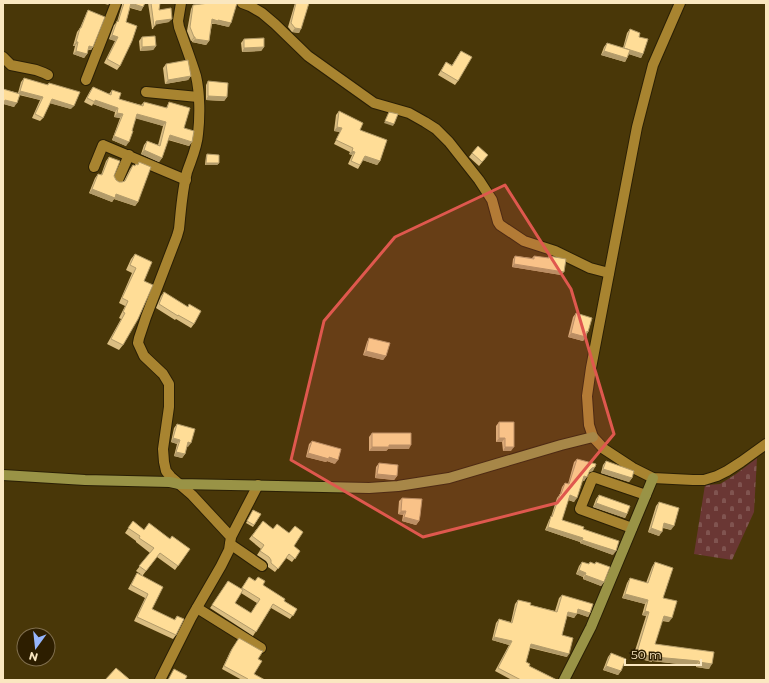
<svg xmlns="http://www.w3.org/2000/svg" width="769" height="683" font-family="Montserrat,sans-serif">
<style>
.cemetery{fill:url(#cemetery-stones)}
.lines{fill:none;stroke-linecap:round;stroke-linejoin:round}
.street-casing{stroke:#2a1f05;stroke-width:12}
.secondary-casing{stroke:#2a1f05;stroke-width:12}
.street{stroke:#a88430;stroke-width:10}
.secondary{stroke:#999346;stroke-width:10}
.wall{fill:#dbbe82;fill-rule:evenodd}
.shaded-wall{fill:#b29b6a}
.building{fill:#ffdd97;stroke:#b29b6a}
.marked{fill:#df584e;fill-opacity:0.2;stroke:#df584e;stroke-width:3;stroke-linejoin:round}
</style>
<defs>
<pattern id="cemetery-stones" width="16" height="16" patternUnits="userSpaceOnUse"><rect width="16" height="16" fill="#6a3734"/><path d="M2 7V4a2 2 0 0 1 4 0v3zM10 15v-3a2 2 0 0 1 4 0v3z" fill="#805450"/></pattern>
</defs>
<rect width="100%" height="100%" fill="#493708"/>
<polygon class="cemetery" points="757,458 754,512 732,560 694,554 705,485 720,484 736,474"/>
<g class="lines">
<defs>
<g id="street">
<polyline points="242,3 250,6 262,13 275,24 308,56 374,103 409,113 425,122 436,129 449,142 479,180 492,200 498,222 500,225 524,241 555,251 590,268 609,273"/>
<polyline points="680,3 653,65 637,127 591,368 587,396 589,425 593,437 604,449 633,468 653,478 693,480 704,480 717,476 727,471 741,462 766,444"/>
<polyline points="3,57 11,65 36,70 44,73 48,75"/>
<polyline points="86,80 116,3"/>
<polyline points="146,92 198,97"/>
<polyline points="94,167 103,145 186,180"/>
<polyline points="118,180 129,155"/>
<polyline points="632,528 580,509 593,477 646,495"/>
<polyline points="231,537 258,485"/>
<polyline points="230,544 262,566"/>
<polyline points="197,608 261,648"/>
<path d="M 160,680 L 191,618 L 221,566 L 229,550 L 231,537 L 192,495 L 171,477 L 166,471 L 164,462 L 163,449 L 169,407 L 169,384 L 163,374 L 144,356 L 138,343 L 139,338 L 146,317 L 177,236 L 179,229 C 181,210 182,191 187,172 C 191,160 197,148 198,134 C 200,117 200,93 196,76 C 191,60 185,44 179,27 L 178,21 L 181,3"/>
</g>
<g id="secondary">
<polyline points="3,475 85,480 170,482 179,484 369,488 398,486 449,478 561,445 593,437"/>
<polyline points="564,680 591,627 653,478"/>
</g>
</defs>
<use href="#street" class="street-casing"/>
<use href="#secondary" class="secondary-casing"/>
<use href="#street" class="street"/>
<use href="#secondary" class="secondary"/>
</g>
<g class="wall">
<polygon points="122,3 145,3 141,11 130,8 126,22 120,66 117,70 104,63 115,41 109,39 114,25 117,22 122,5"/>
<polygon points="148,3 160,3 159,10 169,22 155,24 153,29 152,29"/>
<polygon points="295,3 309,3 299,33 292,32 288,27"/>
<polygon points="193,5 229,27 216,24 212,24 209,41 206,45 192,42 192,41 191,41 187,31 191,9"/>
<polygon points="88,10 93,47 91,50 88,50 87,54 84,58 73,54 75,46 73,46 77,32 80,28 86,14"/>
<polygon points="630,29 639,37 643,54 641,58 629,54 625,62 601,55 604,47 607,43 623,48 627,33"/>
<polygon points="142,37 156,46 153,50 140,51 139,41"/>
<polygon points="244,39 264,47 261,51 242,52 241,43"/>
<polygon points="461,51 458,81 455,85 438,75 446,62 452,65"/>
<polygon points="166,64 191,76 188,80 165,84 163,68"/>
<polygon points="24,78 47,85 49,83 71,109 50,103 43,118 40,121 32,118 40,100 19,95 14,107 4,104 3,89 18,93 21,82"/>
<polygon points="208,81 227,97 224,101 206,100 206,85"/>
<polygon points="93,87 109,94 112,90 119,99 141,105 144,102 166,108 169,102 184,128 192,142 189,146 168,140 162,158 159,162 141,154 144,145 147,141 158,145 163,126 136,118 126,146 112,140 120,118 114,117 115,112 93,104 92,106 84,102 90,91"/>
<polygon points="339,111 360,130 380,161 377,165 363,160 358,169 348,164 352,155 349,154 350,152 334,144 340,132 334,131 336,115"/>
<polygon points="472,153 485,159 479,166 469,157"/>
<polygon points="207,154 219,163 217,165 205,165 206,156"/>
<polygon points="109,157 114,176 116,180 119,182 122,182 124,181 130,169 133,165 135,166 136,164 137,165 139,162 138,202 135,206 114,199 112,202 89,193 95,178 98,174 101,175 106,161"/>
<polygon points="135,254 144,281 123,345 119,350 107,344 121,319 119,318 125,306 119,303 132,273 126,270 131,259"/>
<polygon points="515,256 532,258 534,256 548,258 549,256 561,275 512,267 513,259"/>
<polygon points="164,292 194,324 191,328 176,319 175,320 156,308 161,296"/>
<polygon points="576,313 588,332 583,341 568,337 573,317"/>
<polygon points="369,338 386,356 383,360 363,355 367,342"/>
<polygon points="499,422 511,451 503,451 502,442 496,442 496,426"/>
<polygon points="177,424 188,447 187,446 185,454 182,458 174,456 177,444 171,442 174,428"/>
<polygon points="372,433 409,449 388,449 386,451 369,451 369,437"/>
<polygon points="312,441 335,464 327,461 326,462 306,457 309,444"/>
<polygon points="577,459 593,471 589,472 584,481 582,480 574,502 568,500 562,520 583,529 613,555 580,543 580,542 545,530 549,520 551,517 557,498 560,494 562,487 565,483 568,484 574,462"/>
<polygon points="606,461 632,478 629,482 601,473 603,465"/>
<polygon points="379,463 397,476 394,480 375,478 376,467"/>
<polygon points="599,495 627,514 625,518 593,507 596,499"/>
<polygon points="402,498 419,521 416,525 402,521 403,515 398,514 399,501"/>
<polygon points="659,502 671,530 663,528 659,536 648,532 656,506"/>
<polygon points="253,510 261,514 253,527 246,523"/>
<polygon points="133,521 144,530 170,539 190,549 175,570 157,557 143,575 152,609 174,620 177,616 176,635 173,639 134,621 145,598 128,589 137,573 142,575 136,571 150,553 136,542 136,541 125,533"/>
<polygon points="263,521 300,551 292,562 286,558 275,572 268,567 268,564 266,561 257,555 261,549 249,539"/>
<polygon points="582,562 589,564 590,562 595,564 596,562 604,582 601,586 583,579 583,577 576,574 579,566"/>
<polygon points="655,562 669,622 662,621 655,644 714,652 709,669 696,667 696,666 652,661 652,662 633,657 646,616 642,615 645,604 622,598 627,583 630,578 646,583 652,567"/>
<path d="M 249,577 L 263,585 L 284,601 L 297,609 L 290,619 L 271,608 L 253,636 L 210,608 L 228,581 L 241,589 ZM 241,593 L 257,603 L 251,613 L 235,603 Z"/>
<polygon points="562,595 590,613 588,617 577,613 574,618 567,616 562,635 567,657 530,648 526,662 529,666 557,680 512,680 495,671 509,645 492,640 496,623 499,619 511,622 515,604 518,600 530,605 555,611 559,598"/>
<polygon points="239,638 258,659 254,674 265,680 242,680 222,669 230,652"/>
<polygon points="611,653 621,671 618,675 603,670 608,657"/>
</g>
<g class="shaded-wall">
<polygon points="102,3 110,3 108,5"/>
<polygon points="131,3 143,7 141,11 129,7"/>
<polygon points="172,19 169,22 154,25 156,21"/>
<polygon points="212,19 218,20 231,23 229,27 216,24 215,24 210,23"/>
<polygon points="295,28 301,29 299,33 292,32"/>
<polygon points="112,35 118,37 115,41 109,39"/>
<polygon points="194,37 195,37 192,41 191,41"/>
<polygon points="195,39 209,41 206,45 192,42"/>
<polygon points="76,42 78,42 75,46 73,46"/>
<polygon points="89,46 93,47 91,50 87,49"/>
<polygon points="156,46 153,50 140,51 142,47"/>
<polygon points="264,47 261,51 242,52 244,48"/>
<polygon points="624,48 643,54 641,58 622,52"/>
<polygon points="76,51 87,54 84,58 73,54"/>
<polygon points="604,51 627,58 625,62 601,55"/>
<polygon points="191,76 188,80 165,84 168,80"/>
<polygon points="20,91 43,97 40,100 18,94"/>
<polygon points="208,96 227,97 224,101 206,100"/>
<polygon points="52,99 74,106 71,109 49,103"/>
<polygon points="5,100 17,103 14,107 3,104"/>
<polygon points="95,100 118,108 115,112 93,104"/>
<polygon points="117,113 123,114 120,118 114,117"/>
<polygon points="137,114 166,122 163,126 134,118"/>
<polygon points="385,121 394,124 393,126 384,123"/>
<polygon points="337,127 342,128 340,132 334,131"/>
<polygon points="170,135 192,142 189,146 167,139"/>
<polygon points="114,136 129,142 126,146 112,140"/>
<polygon points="144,150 162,158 159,162 141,154"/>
<polygon points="352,151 355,152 352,155 349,154"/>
<polygon points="365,156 380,161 377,165 362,160"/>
<polygon points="206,163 219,163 217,165 205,165"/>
<polygon points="92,189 116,194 138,202 135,206 114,199 112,202 89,193"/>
<polygon points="514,264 564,272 561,275 512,267"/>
<polygon points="571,333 586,337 583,341 568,337"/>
<polygon points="366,351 386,356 383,360 363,355"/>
<polygon points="173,438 180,440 177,444 171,442"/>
<polygon points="499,438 505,438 502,442 496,442"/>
<polygon points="188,442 191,443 188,447 186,446"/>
<polygon points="389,445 411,445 409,449 388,449 386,451 369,451 372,447"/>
<polygon points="505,447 514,447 511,451 503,451"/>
<polygon points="176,452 185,454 182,458 174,456"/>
<polygon points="308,453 329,457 338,460 335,464 327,461 326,462 306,457"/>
<polygon points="595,467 593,471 589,472 592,468"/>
<polygon points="603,469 632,478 629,482 601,473"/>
<polygon points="377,474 397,476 394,480 375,478"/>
<polygon points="584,476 587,477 584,481 581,480"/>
<polygon points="570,495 577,498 574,502 567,499"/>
<polygon points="596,503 627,514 625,518 593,507"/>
<polygon points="401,511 406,511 403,515 398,514"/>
<polygon points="404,517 419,521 416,525 402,521"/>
<polygon points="664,523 674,526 671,530 662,527"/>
<polygon points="548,527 583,538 580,542 545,530"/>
<polygon points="651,528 662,532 659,536 648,532"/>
<polygon points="582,540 616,551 613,555 580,543"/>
<polygon points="579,570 586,573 583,577 576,574"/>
<polygon points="585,575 604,582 601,586 583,579"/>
<polygon points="625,594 648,600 645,604 622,598"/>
<polygon points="578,609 590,613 588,617 576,613"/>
<polygon points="645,611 649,612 646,616 642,615"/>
<polygon points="568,612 577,614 574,618 565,615"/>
<polygon points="664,616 672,618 669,622 661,620"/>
<polygon points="494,637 512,641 509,645 492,640"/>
<polygon points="531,644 569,654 567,657 529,647"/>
<polygon points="637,652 699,661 696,666 652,661 652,662 633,657"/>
<polygon points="699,662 712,664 709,669 696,667"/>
<polygon points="606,666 621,671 618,675 603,670"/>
</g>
<g class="building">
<polygon points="124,3 145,3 143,7 131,3 126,22 137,26 132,41 120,66 107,59 118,37 112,35 117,21 118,22"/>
<polygon points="151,3 160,3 159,10 171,8 172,19 156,21 155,26 154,26"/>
<polygon points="209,3 237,3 231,23 218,20 218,21 212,19 209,41 195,39 195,37 194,37 190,27 193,5"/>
<polygon points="296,3 309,3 301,29 295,28 291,23"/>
<polygon points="88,10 105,17 93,47 89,46 87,54 76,51 78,42 76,42 80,28 81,28"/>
<polygon points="630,29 640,33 639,37 648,39 643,54 624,48"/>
<polygon points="155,36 156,46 142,47 142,37"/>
<polygon points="264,38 264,47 244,48 244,39"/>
<polygon points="607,43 630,50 627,58 604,51"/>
<polygon points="461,51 472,57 458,81 441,71 446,62 452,66"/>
<polygon points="188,60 191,76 168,80 166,64"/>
<polygon points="24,78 48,85 49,83 80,92 74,106 52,99 43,118 35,114 43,97 20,91"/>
<polygon points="208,81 228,83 227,97 208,96"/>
<polygon points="93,87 111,95 112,90 121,93 119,99 143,106 144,102 167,108 169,102 190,108 184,128 194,131 192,142 170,135 162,158 144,150 147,141 160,146 166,122 137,114 132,131 133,131 129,142 114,136 123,114 117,113 118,108 95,100 95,102 87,98"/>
<polygon points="3,89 20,94 17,103 5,100 4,104 3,104"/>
<polygon points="339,111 363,123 360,130 387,140 380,161 365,156 360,165 351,161 355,152 352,151 353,148 336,140 342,128 337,127"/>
<polygon points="389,112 398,114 394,124 385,121"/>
<polygon points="478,146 488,155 482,162 472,153"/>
<polygon points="207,154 219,155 219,163 206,163"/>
<polygon points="109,157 120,161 114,176 116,180 119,182 122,182 125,181 133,165 135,166 136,164 138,165 139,162 151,167 138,202 116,194 115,198 92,189 98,174 102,175"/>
<polygon points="135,254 152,262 144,281 153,285 138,319 123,345 111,339 125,313 123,312 128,301 122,298 136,268 130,265"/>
<polygon points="515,256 534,259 534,256 549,258 549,256 566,259 564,272 514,264"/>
<polygon points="164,292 188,307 189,304 201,311 194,324 178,315 178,316 159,304"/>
<polygon points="576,313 592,318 588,332 587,331 586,337 571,333"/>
<polygon points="369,338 390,343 386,356 366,351"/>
<polygon points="499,422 514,422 514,447 505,447 505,438 499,438"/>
<polygon points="177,424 195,429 191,443 188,442 185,454 176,452 180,440 173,438"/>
<polygon points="372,433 411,433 411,445 389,445 389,447 372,447"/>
<polygon points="312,441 341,449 338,460 329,457 329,459 308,453"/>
<polygon points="577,459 596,464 595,467 592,468 590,470 587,477 584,476 577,498 570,495 562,520 584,527 583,529 619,541 616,551 582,540 583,538 548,527 551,516 552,517 560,494 561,494 565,483 569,484"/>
<polygon points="606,461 634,471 632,478 603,469"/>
<polygon points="379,463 398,465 397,476 377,474"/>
<polygon points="599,495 630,506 627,514 596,503"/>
<polygon points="402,498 422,499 420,516 419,521 404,517 406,511 401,511"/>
<polygon points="659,502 679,508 674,526 664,523 662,532 651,528"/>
<polygon points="253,510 261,514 254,525 247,521"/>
<polygon points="133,521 144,530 149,523 170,539 172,536 190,549 178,566 160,553 146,571 139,566 154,548 139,538 140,536 128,528"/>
<polygon points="263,521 273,529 277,524 289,533 295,526 303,532 294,546 300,551 295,559 289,554 278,569 271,563 271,560 269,557 260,551 264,545 252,536"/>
<polygon points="582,562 589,564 590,562 595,564 596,562 610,567 604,582 585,575 586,573 579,570"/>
<polygon points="655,562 673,568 663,598 677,601 672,618 664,616 655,644 714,652 712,664 699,662 699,661 655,657 655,658 637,652 649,612 645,611 648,600 625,594 630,578 648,583"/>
<polygon points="137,573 163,587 152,609 175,620 177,616 184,619 176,635 137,617 148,594 131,585"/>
<polygon points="249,577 255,581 258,577 265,581 263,585 285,599 284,601 297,609 293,616 273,604 256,632 212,605 228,581 243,590 235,603 251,613 260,599 242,588"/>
<polygon points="562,595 593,604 590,613 578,609 577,614 568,612 562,635 573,638 569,654 531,644 526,662 530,664 529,666 557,680 521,680 498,668 512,641 494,637 499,619 512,623 518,600 531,603 530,605 557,612"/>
<polygon points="239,638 260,650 263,651 258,659 262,661 254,674 265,680 248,680 248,679 224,666 232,649"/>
<polygon points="611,653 626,659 621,671 606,666"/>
<polygon points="116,668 129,679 128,680 105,680"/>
<polygon points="174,669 187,676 185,680 168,680"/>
</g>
<path class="marked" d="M 505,185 L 571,289 L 614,434 L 557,503 L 423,537 L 291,460 L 324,321 L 395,237 Z"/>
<rect width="769" height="683" fill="none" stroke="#fae7c0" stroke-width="8"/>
<g transform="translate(36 647) rotate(195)"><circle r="19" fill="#2d1e00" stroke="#7f6e4d"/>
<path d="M0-3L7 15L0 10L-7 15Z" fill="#96b6fd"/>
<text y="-6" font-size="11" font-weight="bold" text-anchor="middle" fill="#fae7c0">N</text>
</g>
<path d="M625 659v6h76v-6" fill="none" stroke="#fae7c0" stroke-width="2"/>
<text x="631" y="659" font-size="12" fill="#fae7c0" stroke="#2d1e00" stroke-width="3" paint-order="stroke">50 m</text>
</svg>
